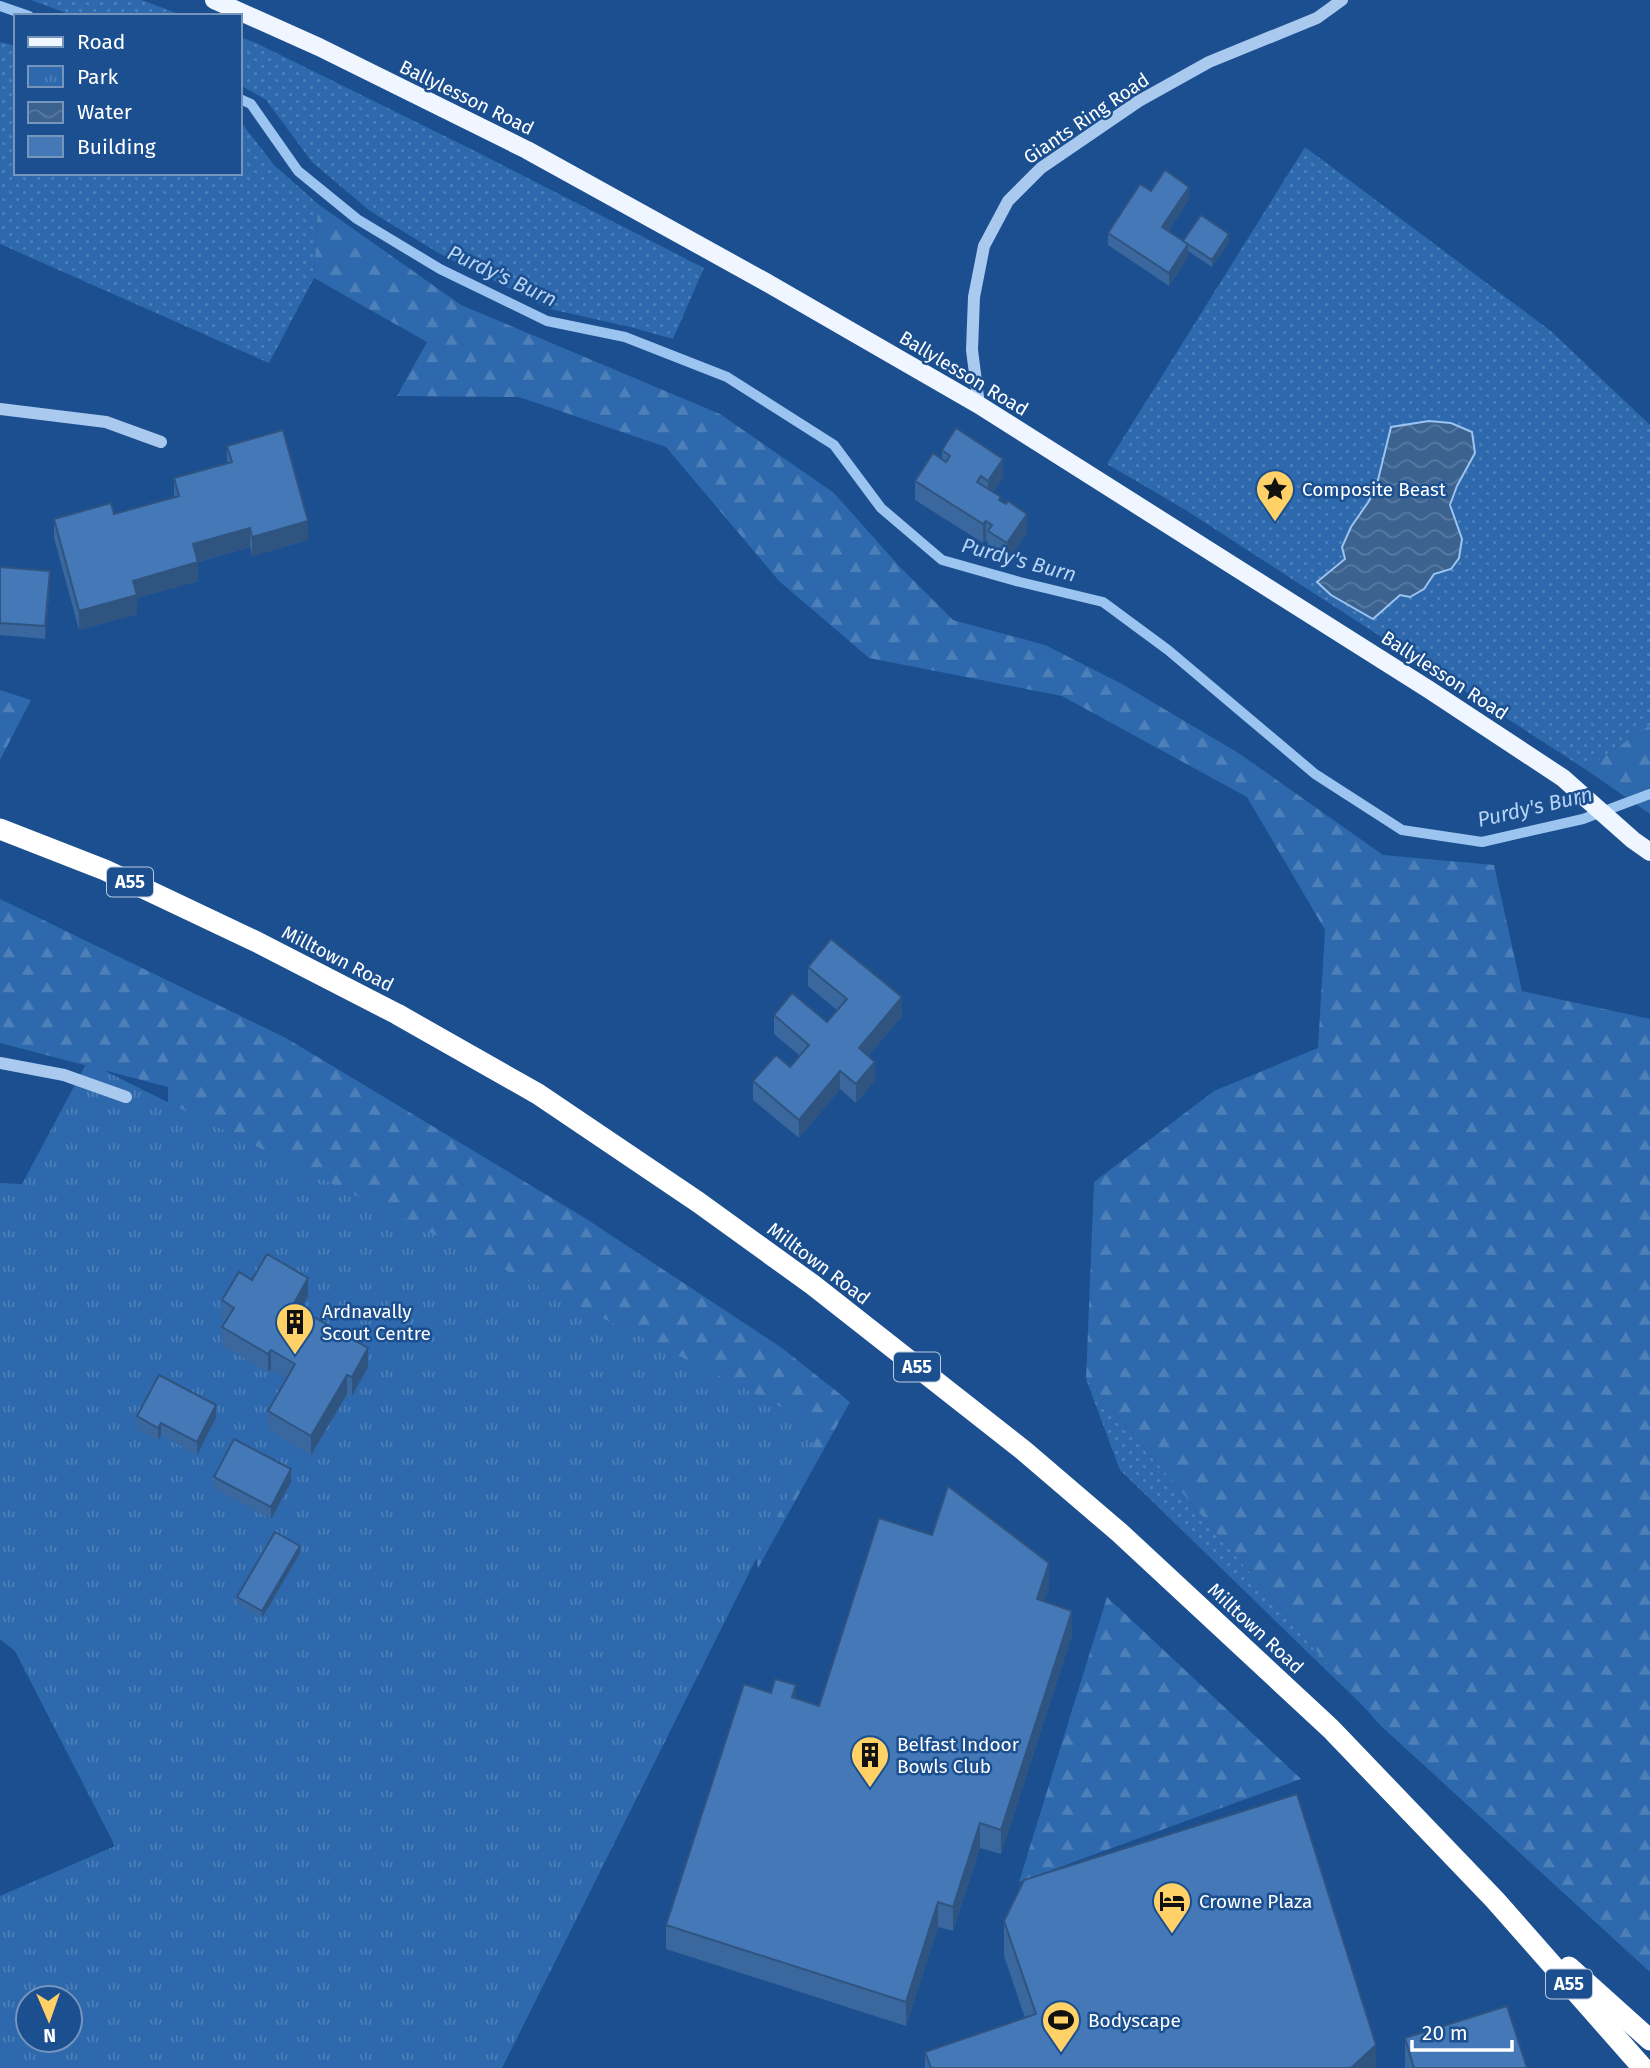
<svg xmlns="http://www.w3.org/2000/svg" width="1650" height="2068" font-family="'Fira Sans',sans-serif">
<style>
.grass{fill:url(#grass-dots);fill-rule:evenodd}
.forest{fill:url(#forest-firs)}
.park{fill:url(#park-tufts);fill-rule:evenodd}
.water{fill:url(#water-waves);stroke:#9cc4f0;stroke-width:2}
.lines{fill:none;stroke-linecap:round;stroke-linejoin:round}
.stream{stroke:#9cc4f0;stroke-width:10}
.minor{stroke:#a9c9ee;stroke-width:12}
.major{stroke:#f0f6ff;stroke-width:18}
.highway{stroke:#fff;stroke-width:21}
.wall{fill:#3a679d}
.shaded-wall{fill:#305480}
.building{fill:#4478b7;stroke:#305480;stroke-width:2}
.labels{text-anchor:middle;stroke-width:5;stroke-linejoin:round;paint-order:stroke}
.shield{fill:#1b4f8f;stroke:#bbcadd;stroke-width:2}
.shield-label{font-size:18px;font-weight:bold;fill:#fff}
.street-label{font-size:19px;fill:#fff;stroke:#1b4f8f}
.poi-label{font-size:19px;fill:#fff;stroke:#1b4f8f;text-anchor:start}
.water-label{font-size:21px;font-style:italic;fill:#b5d3f5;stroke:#1b4f8f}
</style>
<defs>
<pattern id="grass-dots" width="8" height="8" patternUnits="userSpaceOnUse" patternTransform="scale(1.75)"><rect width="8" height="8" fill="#2e69ad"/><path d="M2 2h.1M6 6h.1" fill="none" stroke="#4d80b9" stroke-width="1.8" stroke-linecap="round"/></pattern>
<pattern id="forest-firs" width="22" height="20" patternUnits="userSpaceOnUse" patternTransform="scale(1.75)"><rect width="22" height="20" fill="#2e69ad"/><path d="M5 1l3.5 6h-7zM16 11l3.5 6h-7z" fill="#4d80b9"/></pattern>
<pattern id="park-tufts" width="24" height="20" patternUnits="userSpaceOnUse" patternTransform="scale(1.75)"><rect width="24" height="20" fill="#2e69ad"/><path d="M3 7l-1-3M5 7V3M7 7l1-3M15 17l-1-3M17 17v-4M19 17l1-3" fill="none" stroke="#4d80b9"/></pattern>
<pattern id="water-waves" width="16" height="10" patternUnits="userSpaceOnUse" patternTransform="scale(1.75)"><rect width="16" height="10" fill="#3c6290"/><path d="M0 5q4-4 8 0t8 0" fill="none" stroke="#597aa1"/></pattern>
</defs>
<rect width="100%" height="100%" fill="#1b4f8f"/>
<g class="grass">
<polygon points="31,0 142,0 184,16 74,16"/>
<polygon points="240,37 256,43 473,150 704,268 673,339 630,327 550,309 440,254 370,211 312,162 266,100 240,85"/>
<polygon points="0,42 16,46 16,173 240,173 240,121 274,165 318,204 314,278 269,363 0,244"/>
<path d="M 1305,147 L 1552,332 L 1650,425 L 1650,725 L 1585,769 L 1184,509 L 1107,464 ZM 1429,421 L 1451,423 L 1466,472 C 1444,507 1451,530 1451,569 L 1434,574 L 1423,589 L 1400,595 L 1317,582 L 1345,559 L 1351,527 L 1369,501 L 1378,480 L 1391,427 Z"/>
<polygon points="1086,1379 1363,1706 1120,1470"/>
</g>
<g class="forest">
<polygon points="318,204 461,305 720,414 834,493 899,566 953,620 1045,645 1122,684 1240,754 1383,855 1494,865 1522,991 1650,1019 1650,1972 1381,1726 1363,1706 1086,1379 1094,1182 1214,1091 1318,1048 1325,930 1247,797 1062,696 869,658 779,581 666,447 519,397 397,396 427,342 314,278"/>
<polygon points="0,690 31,700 0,760"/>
<polygon points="1650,725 1650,814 1585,769"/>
<polygon points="0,899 286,1038 585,1218 782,1348 850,1402 758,1568 741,1454 169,1141 168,1087 0,1043"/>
<polygon points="1107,1597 1301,1779 1019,1882"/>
</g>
<path class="park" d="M 87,1062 L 822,1427 L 502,2068 L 0,2068 L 0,1896 L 115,1846 L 15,1651 L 0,1639 L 0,1183 L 22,1184 ZM 28,1998 L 70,1998 L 70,2040 L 28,2040 Z"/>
<polygon class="water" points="1429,421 1451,423 1472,432 1475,453 1457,486 1450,505 1462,539 1459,558 1451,569 1434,574 1424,589 1410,597 1400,595 1373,619 1331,595 1317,582 1345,559 1342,547 1351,527 1369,501 1378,480 1391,427"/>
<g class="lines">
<g class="stream">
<polyline points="0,6 29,16"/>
<polyline points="240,99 251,104 298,171 357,219 440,269 547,321 625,337 727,377 834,445 881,508 942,560 1020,582 1103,602 1168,650 1315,774 1402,830 1482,842 1583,819 1650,794"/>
</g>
<g class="minor">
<polyline points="979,405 972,350 974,297 984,246 1008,201 1041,168 1139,101 1209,62 1317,18 1342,0"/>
<polyline points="0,409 106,422 161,442"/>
<polyline points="0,1063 64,1075 126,1097"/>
</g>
<polyline class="major" points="214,0 319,47 527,150 764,281 979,405 1428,689 1563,778 1633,840 1650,852"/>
<g class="highway">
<polyline points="0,829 105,870 257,942 397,1014 538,1094 698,1202 813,1285 1023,1450 1120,1533 1331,1729 1495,1900 1643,2068"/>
<polyline points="1569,1967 1650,2040"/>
</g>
</g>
<g class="wall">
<polygon points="1151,191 1189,199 1168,231 1184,241 1229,241 1212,267 1188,251 1188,257 1169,286 1108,245 1108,233"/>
<polygon points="227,446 308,540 252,556 250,547 198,562 198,581 137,598 137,614 79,630 54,538 54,519 114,514 174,497 174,478 227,463"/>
<polygon points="942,450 1003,477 993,492 1027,532 1007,562 988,550 988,542 986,540 983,543 915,500 915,481 942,458"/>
<polygon points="0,567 50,584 45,639 0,635"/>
<polygon points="808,967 902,1016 868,1056 875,1080 856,1103 840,1089 799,1138 753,1100 753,1081 790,1067 800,1056 774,1034 774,1015 827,1022 837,1010 808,986"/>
<polygon points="252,1280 308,1296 301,1309 368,1367 352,1396 347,1394 311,1455 268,1429 268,1411 287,1378 271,1369 268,1372 222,1346 222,1327 226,1322 222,1319 222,1300"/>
<polygon points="137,1416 216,1418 197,1455 161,1435 158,1440 137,1429"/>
<polygon points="214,1477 291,1482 271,1519 214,1489"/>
<polygon points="300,1553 262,1618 237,1604 237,1597"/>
<polygon points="1049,1588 1044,1601 1072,1635 1001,1854 980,1848 953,1931 938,1927 906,2026 666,1949 666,1925 771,1693 796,1698 819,1706"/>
<polygon points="1004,1921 1376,2068 925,2068 925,2052 1025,2018 1004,1956"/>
<polygon points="1405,2038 1527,2068 1405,2068"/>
</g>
<g class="shaded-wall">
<polygon points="1189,187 1189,199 1162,240 1162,227"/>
<polygon points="1229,234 1229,241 1212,267 1212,260"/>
<polygon points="1188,244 1188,257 1169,286 1169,273"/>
<polygon points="1003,459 1003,477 988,499 988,481"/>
<polygon points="1027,514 1027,532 1007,562 1007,543"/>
<polygon points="308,521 308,540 252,556 252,537"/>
<polygon points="986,521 986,540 983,543 983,524"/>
<polygon points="250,528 250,547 193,563 193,544"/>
<polygon points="198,562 198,581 137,598 137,614 79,630 79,611 133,581"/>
<polygon points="50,571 50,584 45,639 45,626"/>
<polygon points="902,997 902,1016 859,1067 859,1048"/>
<polygon points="875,1062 875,1080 856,1103 856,1084"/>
<polygon points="840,1071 840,1089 799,1138 799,1120"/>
<polygon points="308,1278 308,1296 293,1324 293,1305"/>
<polygon points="368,1348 368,1367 352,1396 352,1377"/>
<polygon points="271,1350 271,1369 268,1372 268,1354"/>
<polygon points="347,1375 347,1394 311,1455 311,1436"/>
<polygon points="216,1405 216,1418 197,1455 197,1442"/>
<polygon points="161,1423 161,1435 158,1440 158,1428"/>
<polygon points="291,1469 291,1482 271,1519 271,1507"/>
<polygon points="300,1546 300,1553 262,1618 262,1611"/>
<polygon points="1049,1563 1049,1588 1037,1624 1037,1599"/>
<polygon points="1072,1611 1072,1635 1001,1854 1001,1830"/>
<polygon points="796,1685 796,1710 792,1697"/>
<polygon points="980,1823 980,1848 953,1931 953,1907"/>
<polygon points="938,1902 938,1927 906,2026 906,2002"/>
<polygon points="1376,2045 1376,2068 1351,2068"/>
</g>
<g class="building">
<polygon points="1165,170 1189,187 1162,227 1188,244 1169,273 1108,233 1140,184 1151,191"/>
<polygon points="1201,215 1229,234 1212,260 1183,241"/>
<polygon points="956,428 1003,459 988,481 981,476 977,482 1001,497 999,500 1006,504 1008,501 1027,514 1007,543 988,531 992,525 986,521 983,524 915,481 933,453 946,462 950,456 942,450"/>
<polygon points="283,430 308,521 252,537 250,528 193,544 198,562 133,581 137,595 79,611 54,519 111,503 114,514 179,496 174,478 232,462 227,446"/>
<polygon points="0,567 50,571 45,626 0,623"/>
<polygon points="831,939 902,997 859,1048 875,1062 856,1084 840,1071 799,1120 753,1081 776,1055 790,1067 809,1045 774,1015 792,993 827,1022 847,999 808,967"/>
<polygon points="267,1254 308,1278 293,1305 368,1348 352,1377 347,1375 311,1436 268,1411 295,1364 271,1350 268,1354 222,1327 234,1308 222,1300 239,1272 252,1280"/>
<polygon points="159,1375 216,1405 197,1442 161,1423 158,1428 137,1416"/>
<polygon points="234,1439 291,1469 271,1507 214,1477"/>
<polygon points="948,1486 1049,1563 1037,1599 1072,1611 1001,1830 980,1823 953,1907 938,1902 906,2002 666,1925 744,1684 771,1693 775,1679 796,1685 792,1697 819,1706 879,1518 932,1535"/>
<polygon points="275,1532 300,1546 262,1611 237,1597"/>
<polygon points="1297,1794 1376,2045 1351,2068 931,2068 925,2052 1036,2014 1004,1921 1024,1880"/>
<polygon points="1507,2006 1527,2068 1414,2068 1405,2038"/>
</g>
<defs>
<symbol id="sight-pin" viewBox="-11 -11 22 30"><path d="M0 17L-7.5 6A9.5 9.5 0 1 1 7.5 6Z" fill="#ffd166" stroke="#1b4f8f"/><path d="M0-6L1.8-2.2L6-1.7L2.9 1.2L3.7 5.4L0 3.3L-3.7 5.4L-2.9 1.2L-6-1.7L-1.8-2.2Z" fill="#111"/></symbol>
<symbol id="building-pin" viewBox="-11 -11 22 30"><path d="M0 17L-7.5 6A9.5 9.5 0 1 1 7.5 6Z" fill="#ffd166" stroke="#1b4f8f"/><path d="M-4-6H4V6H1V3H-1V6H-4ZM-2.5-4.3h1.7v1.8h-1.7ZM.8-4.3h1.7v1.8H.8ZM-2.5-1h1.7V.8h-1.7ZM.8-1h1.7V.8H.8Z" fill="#111"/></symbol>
<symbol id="hotel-pin" viewBox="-11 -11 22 30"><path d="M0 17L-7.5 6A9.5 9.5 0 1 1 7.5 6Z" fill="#ffd166" stroke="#1b4f8f"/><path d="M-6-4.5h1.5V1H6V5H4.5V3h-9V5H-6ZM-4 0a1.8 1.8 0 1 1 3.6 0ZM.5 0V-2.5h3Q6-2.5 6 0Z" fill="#111"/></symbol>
<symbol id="stadium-pin" viewBox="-11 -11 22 30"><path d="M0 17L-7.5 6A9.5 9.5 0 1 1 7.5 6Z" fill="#ffd166" stroke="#1b4f8f"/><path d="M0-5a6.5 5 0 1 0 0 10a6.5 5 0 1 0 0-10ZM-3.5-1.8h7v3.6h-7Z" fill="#111"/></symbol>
</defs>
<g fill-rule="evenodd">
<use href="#sight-pin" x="1253" y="467" width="44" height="60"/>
<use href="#building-pin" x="273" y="1300" width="44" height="60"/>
<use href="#building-pin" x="848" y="1733" width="44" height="60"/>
<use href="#hotel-pin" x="1150" y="1879" width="44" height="60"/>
<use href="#stadium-pin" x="1039" y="1998" width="44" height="60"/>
</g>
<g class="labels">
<g class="shield">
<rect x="107" y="867.5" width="46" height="29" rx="5"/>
<rect x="894" y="1352.5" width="46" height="29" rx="5"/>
<rect x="1546" y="1969.5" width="46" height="29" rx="5"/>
</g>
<g class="shield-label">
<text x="130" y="888">A55</text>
<text x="917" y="1373">A55</text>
<text x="1569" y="1990">A55</text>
</g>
<g class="street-label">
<text transform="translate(467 97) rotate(26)" y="7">Ballylesson Road</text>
<text transform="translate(1086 118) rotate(-34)" y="7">Giants Ring Road</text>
<text transform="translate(964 373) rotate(31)" y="7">Ballylesson Road</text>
<text transform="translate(1445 675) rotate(33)" y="7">Ballylesson Road</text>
<text transform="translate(338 958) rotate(27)" y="7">Milltown Road</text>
<text transform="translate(819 1263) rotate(37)" y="7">Milltown Road</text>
<text transform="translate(1256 1628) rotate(43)" y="7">Milltown Road</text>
</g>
<g class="poi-label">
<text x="1302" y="496">Composite Beast</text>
<text x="322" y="1318">Ardnavally<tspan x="322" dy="22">Scout Centre</tspan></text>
<text x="897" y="1751">Belfast Indoor<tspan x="897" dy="22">Bowls Club</tspan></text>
<text x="1199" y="1908">Crowne Plaza</text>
<text x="1088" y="2027">Bodyscape</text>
</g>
<g class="water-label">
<text transform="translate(502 276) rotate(25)" y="7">Purdy's Burn</text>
<text transform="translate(1019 560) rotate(15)" y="7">Purdy's Burn</text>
<text transform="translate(1535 807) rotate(-13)" y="7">Purdy's Burn</text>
</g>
</g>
<rect x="14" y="14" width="228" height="161" fill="#1b4f8f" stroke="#7695bc" stroke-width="2"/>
<rect x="28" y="37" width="35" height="10" fill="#f0f6ff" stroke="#7695bc" stroke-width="2"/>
<text x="77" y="49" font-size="21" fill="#ffffff">Road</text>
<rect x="28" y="66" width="35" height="21" fill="url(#park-tufts)" stroke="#7695bc" stroke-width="2"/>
<text x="77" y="84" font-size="21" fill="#ffffff">Park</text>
<rect x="28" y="102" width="35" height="21" fill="url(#water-waves)" stroke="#7695bc" stroke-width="2"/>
<text x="77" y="119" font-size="21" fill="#ffffff">Water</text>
<rect x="28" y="136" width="35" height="21" fill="#4478b7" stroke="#7695bc" stroke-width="2"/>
<text x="77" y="154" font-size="21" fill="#ffffff">Building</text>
<g transform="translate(49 2019) rotate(178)"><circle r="33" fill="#1b4f8f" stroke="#7695bc" stroke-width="2"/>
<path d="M0-5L12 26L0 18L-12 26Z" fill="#ffd166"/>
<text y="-10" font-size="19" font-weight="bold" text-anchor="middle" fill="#ffffff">N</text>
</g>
<path d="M1412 2040v10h100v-10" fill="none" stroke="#ffffff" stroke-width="3.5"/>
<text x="1422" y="2040" font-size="21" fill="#ffffff" stroke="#1b4f8f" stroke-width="5" paint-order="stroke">20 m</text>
</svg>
